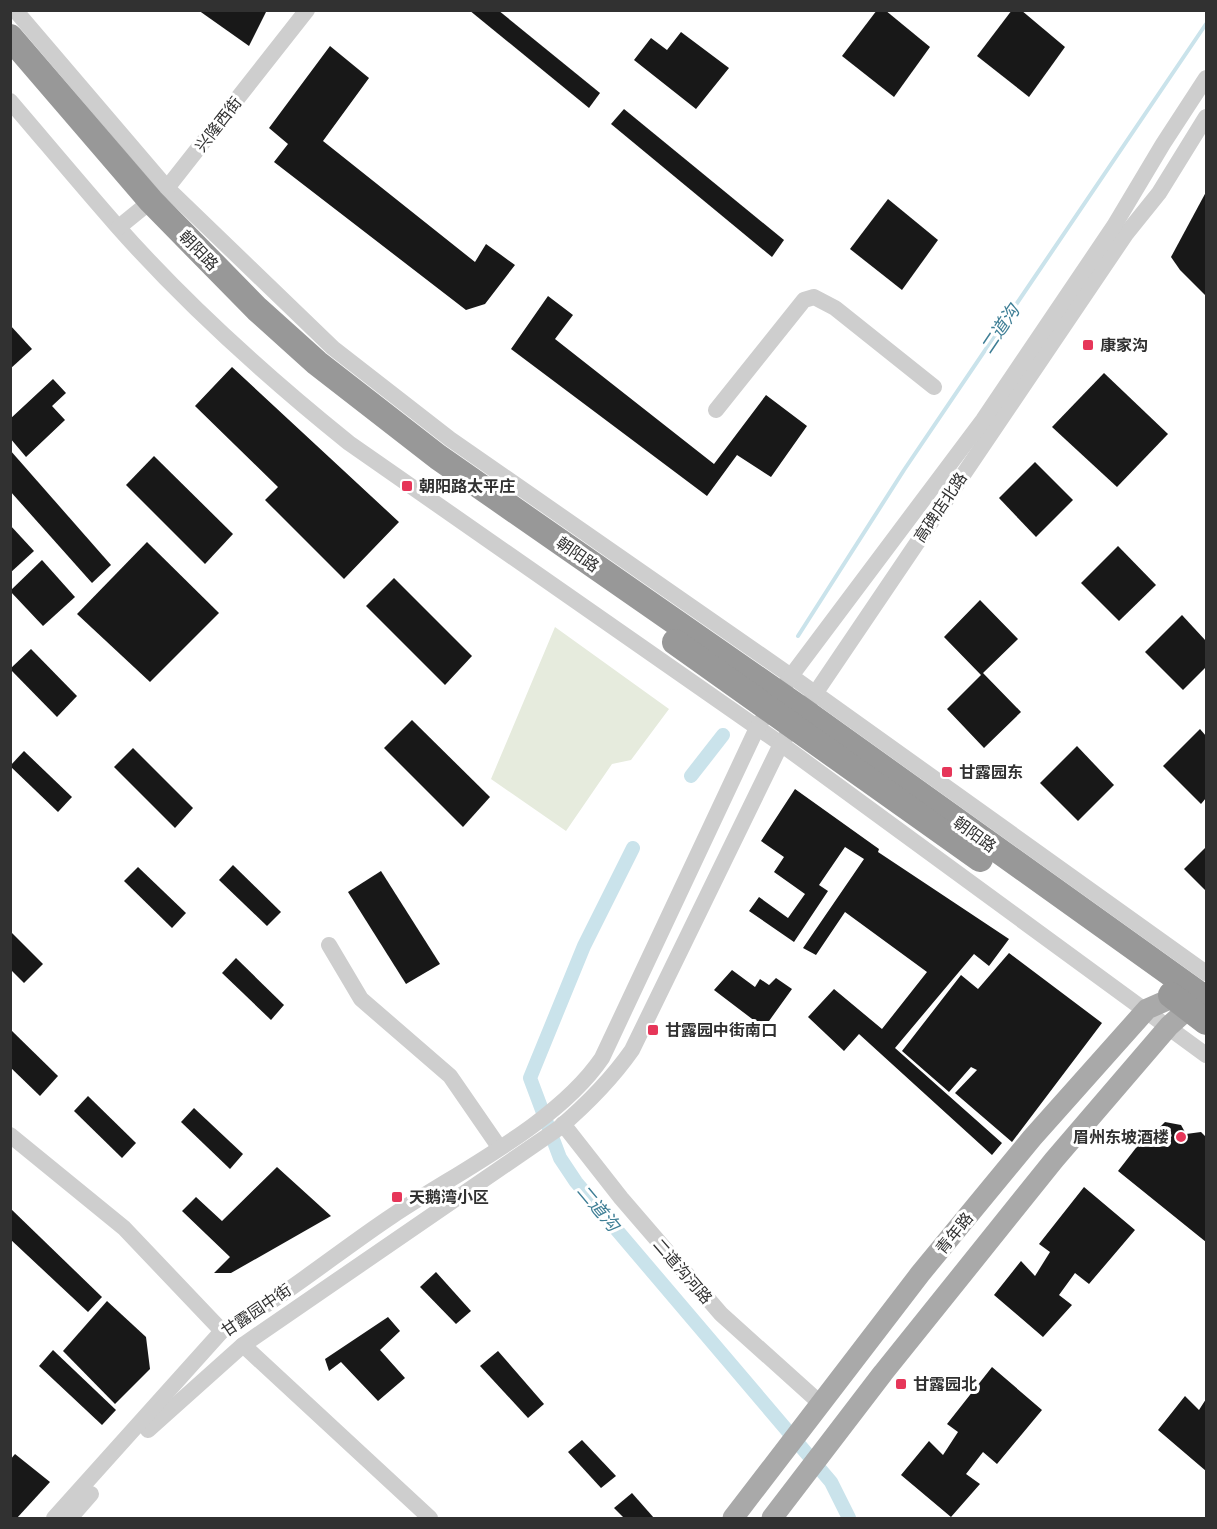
<svg xmlns="http://www.w3.org/2000/svg" width="1217" height="1529" font-family="'DM Sans','Noto Sans SC',sans-serif">
<style>
.green{fill:#e6ebdd}
.lines{fill:none;stroke-linecap:round;stroke-linejoin:round}
.stream{stroke:#cae3eb;stroke-width:4}
.canal{stroke:#cae3eb;stroke-width:14}
.building{fill:#181818}
.minor{stroke:#cecece;stroke-width:16}
.major{stroke:#a9a9a9;stroke-width:21}
.highway{stroke:#989898;stroke-width:26}
.poi-dot{fill:#e63659;stroke:#fff;stroke-width:2}
.labels{text-anchor:middle;stroke-width:6;stroke-linejoin:round;paint-order:stroke}
.street-label{font-size:16px;fill:#313131;stroke:#fff}
.poi-label{font-size:16px;font-weight:bold;fill:#313131;stroke:#fff;text-anchor:start}
.water-label{font-size:18px;font-style:italic;fill:#3e7e95;stroke:#fff}
</style>
<rect width="100%" height="100%" fill="#fff"/>
<polygon class="green" points="555,627 669,709 631,760 612,764 566,831 491,779"/>
<g class="lines">
<polyline class="stream" points="798,636 904,470 1206,24"/>
<g class="canal">
<polyline points="691,776 723,735"/>
<polyline points="633,848 584,946 530,1078 560,1158 576,1182 831,1482 849,1518"/>
</g>
</g>
<g class="building">
<polygon points="198,10 267,10 249,46"/>
<polygon points="469,10 498,10 600,93 589,108"/>
<polygon points="877,10 885,10 930,47 894,97 842,56"/>
<polygon points="1012,10 1021,10 1065,47 1029,97 977,56"/>
<polygon points="681,32 729,68 696,109 634,60 651,38 667,50"/>
<polygon points="330,46 369,78 323,141 475,262 486,244 515,265 485,304 466,310 274,162 288,144 269,128"/>
<polygon points="624,109 784,240 772,257 611,124"/>
<polygon points="1206,192 1206,296 1180,270 1171,257"/>
<polygon points="888,199 938,240 902,290 850,249"/>
<polygon points="548,296 573,315 555,339 714,464 766,395 807,426 771,477 737,455 707,496 511,349"/>
<polygon points="10,325 32,349 10,369"/>
<polygon points="232,367 399,522 344,579 265,500 278,487 195,406"/>
<polygon points="1104,373 1168,434 1117,487 1052,427"/>
<polygon points="53,379 66,393 52,406 65,420 26,457 10,438 10,419"/>
<polygon points="10,450 111,565 92,583 10,491"/>
<polygon points="154,456 233,534 205,564 126,485"/>
<polygon points="1035,462 1073,500 1036,537 999,498"/>
<polygon points="10,525 34,551 10,573"/>
<polygon points="147,542 219,613 150,682 77,614"/>
<polygon points="1118,546 1156,585 1119,621 1081,583"/>
<polygon points="42,560 75,597 43,626 10,591"/>
<polygon points="394,578 472,656 445,685 366,606"/>
<polygon points="980,600 1018,639 983,673 1021,712 984,748 947,709 981,675 944,637"/>
<polygon points="1182,615 1206,641 1206,667 1183,690 1145,652"/>
<polygon points="31,649 77,696 57,717 10,669"/>
<polygon points="412,720 490,797 463,827 384,748"/>
<polygon points="1200,729 1206,736 1206,798 1201,804 1163,766"/>
<polygon points="1077,746 1114,785 1078,821 1040,783"/>
<polygon points="133,748 193,808 175,828 114,767"/>
<polygon points="24,751 72,797 58,812 10,766"/>
<polygon points="795,789 879,849 878,852 1009,939 989,966 974,954 895,1048 1002,1143 992,1155 859,1034 844,1051 808,1017 834,989 882,1029 927,972 845,912 816,955 803,948 864,859 845,847 819,885 828,891 794,942 749,911 759,897 788,918 805,894 774,872 784,857 761,841"/>
<polygon points="1206,847 1206,891 1184,869"/>
<polygon points="233,865 281,912 267,926 219,880"/>
<polygon points="138,867 186,913 172,928 124,881"/>
<polygon points="381,871 440,964 406,984 348,892"/>
<polygon points="10,931 43,964 24,983 10,969"/>
<polygon points="1009,953 1102,1023 1012,1142 955,1093 977,1070 971,1067 949,1092 902,1051 961,975 978,989"/>
<polygon points="236,958 284,1005 271,1020 222,973"/>
<polygon points="732,970 755,987 760,979 769,985 776,978 792,989 764,1028 714,990"/>
<polygon points="10,1029 58,1076 40,1096 10,1067"/>
<polygon points="88,1096 136,1143 122,1158 74,1111"/>
<polygon points="194,1108 243,1154 230,1169 181,1122"/>
<polygon points="1165,1122 1181,1125 1186,1134 1201,1132 1206,1137 1206,1242 1118,1171 1146,1135 1154,1137 1157,1130"/>
<polygon points="277,1167 331,1216 231,1273 214,1273 230,1257 182,1211 196,1197 222,1221"/>
<polygon points="1084,1187 1135,1230 1089,1284 1075,1273 1059,1295 1072,1305 1043,1337 994,1295 1021,1261 1035,1276 1050,1252 1039,1244"/>
<polygon points="10,1208 102,1297 88,1312 10,1239"/>
<polygon points="436,1272 471,1311 456,1324 420,1287"/>
<polygon points="107,1301 146,1337 150,1369 115,1404 63,1351"/>
<polygon points="388,1317 400,1331 380,1350 405,1378 378,1401 341,1362 329,1371 325,1359"/>
<polygon points="53,1350 116,1410 102,1425 39,1366"/>
<polygon points="498,1351 544,1404 528,1418 480,1366"/>
<polygon points="992,1367 1042,1410 997,1464 983,1452 966,1474 980,1484 951,1517 901,1475 929,1441 943,1455 958,1432 947,1424"/>
<polygon points="1185,1396 1199,1410 1206,1399 1206,1471 1158,1430"/>
<polygon points="582,1440 616,1476 601,1488 568,1452"/>
<polygon points="15,1454 50,1482 17,1518 10,1518 10,1460"/>
<polygon points="632,1493 654,1518 624,1518 614,1508"/>
</g>
<g class="lines">
<g class="minor">
<polyline points="15,10 167,188 333,348 450,439 791,676 1206,973"/>
<path d="M 10,101 C 46,143 81,185 117,226 C 187,305 267,377 349,443 L 781,744 L 1206,1055"/>
<polyline points="119,227 167,188 307,10"/>
<polyline points="716,410 804,300 814,297 835,308 934,387"/>
<polyline points="329,945 361,999 450,1076 499,1147"/>
<polyline points="563,1124 621,1198 721,1314 820,1403"/>
<polyline points="10,1135 124,1228 222,1331"/>
<polyline points="243,1345 430,1518"/>
<path d="M 148,1430 L 243,1345 L 559,1128 C 587,1104 611,1080 632,1050 L 781,744 L 1126,234 L 1159,193 L 1206,117"/>
<path d="M 54,1518 L 222,1331 C 282,1299 335,1254 392,1216 C 459,1171 557,1124 602,1058 L 757,728 L 791,676 L 983,420 L 1114,226 L 1163,144 L 1206,78"/>
<polyline points="70,1518 91,1494"/>
</g>
<g class="major">
<polyline points="733,1518 920,1274 1032,1138 1147,1009 1188,991"/>
<polyline points="772,1518 883,1373 1054,1160 1169,1026 1199,999"/>
</g>
<g class="highway">
<polyline points="10,37 151,201 257,309 317,363 438,457 802,710 1206,999"/>
<polyline points="675,642 980,859"/>
<polyline points="1171,995 1206,1022"/>
</g>
</g>
<g class="poi-dot">
<rect x="1082" y="339" width="12" height="12" rx="3"/>
<rect x="401" y="480" width="12" height="12" rx="3"/>
<rect x="941" y="766" width="12" height="12" rx="3"/>
<rect x="647" y="1024" width="12" height="12" rx="3"/>
<circle cx="1181" cy="1137" r="6"/>
<rect x="391" y="1191" width="12" height="12" rx="3"/>
<rect x="895" y="1378" width="12" height="12" rx="3"/>
</g>
<g class="labels">
<g class="street-label">
<text transform="translate(218 124) rotate(-52)" y="6">兴隆西街</text>
<text transform="translate(199 250) rotate(46)" y="6">朝阳路</text>
<text transform="translate(940 507) rotate(-56)" y="6">高碑店北路</text>
<text transform="translate(578 554) rotate(35)" y="6">朝阳路</text>
<text transform="translate(975 834) rotate(36)" y="6">朝阳路</text>
<text transform="translate(954 1233) rotate(-51)" y="6">青年路</text>
<text transform="translate(683 1271) rotate(49)" y="6">二道沟河路</text>
<text transform="translate(256 1310) rotate(-34)" y="6">甘露园中街</text>
</g>
<g class="poi-label">
<text x="1100" y="351">康家沟</text>
<text x="419" y="492">朝阳路太平庄</text>
<text x="959" y="778">甘露园东</text>
<text x="665" y="1036">甘露园中街南口</text>
<text x="1169" y="1143" text-anchor="end">眉州东坡酒楼</text>
<text x="409" y="1203">天鹅湾小区</text>
<text x="913" y="1390">甘露园北</text>
</g>
<g class="water-label">
<text transform="translate(1000 329) rotate(-56)" y="6">二道沟</text>
<text transform="translate(598 1208) rotate(50)" y="6">二道沟</text>
</g>
</g>
<rect width="1217" height="1529" fill="none" stroke="#313131" stroke-width="24"/>
</svg>
